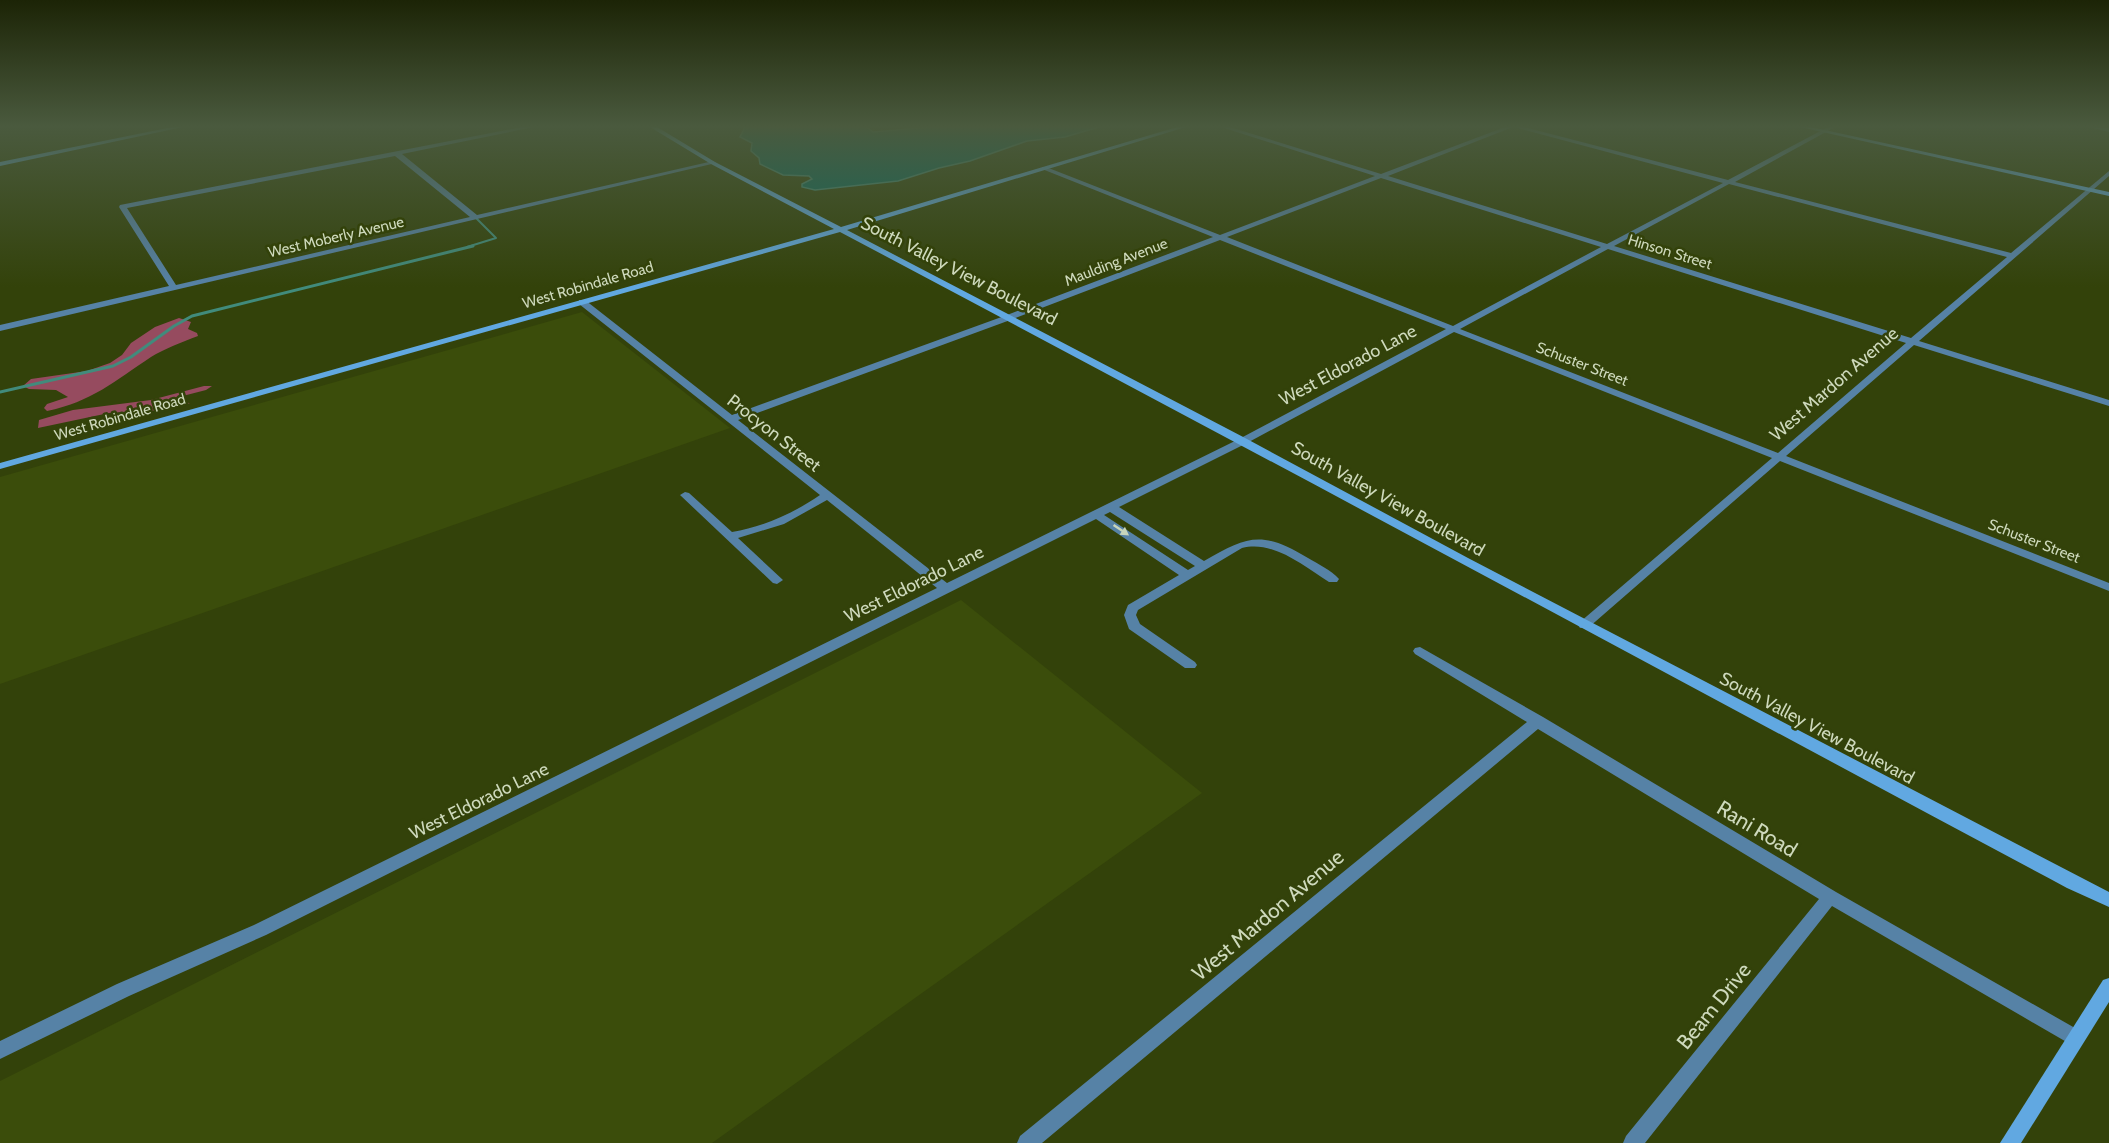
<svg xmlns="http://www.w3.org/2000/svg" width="2109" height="1143" font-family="Cabin,sans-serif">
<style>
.built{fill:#3b4d0b}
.green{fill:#964b5f}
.water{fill:#056a61;stroke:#418b7c;stroke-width:1.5}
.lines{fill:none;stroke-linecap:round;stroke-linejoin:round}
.stream-far1{stroke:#418b7c;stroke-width:2}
.stream{stroke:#418b7c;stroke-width:3}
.street{fill:#5682a6;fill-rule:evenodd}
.secondary{fill:#61a8e1;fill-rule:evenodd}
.oneway{fill:#c8d5bb}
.labels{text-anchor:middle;stroke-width:5;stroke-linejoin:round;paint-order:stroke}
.far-street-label{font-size:15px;fill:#ced9bc;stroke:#33420a}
.street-label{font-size:18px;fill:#ced9bc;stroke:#33420a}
.near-street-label{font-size:21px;fill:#ced9bc;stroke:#33420a}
</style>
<rect width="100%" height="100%" fill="#33420a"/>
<g class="built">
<polygon points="582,312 730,428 0,684 0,477"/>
<polygon points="961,600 1202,793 712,1143 0,1143 0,1081"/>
</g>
<g class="green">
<path d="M 179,318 L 191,322 L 188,329 L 197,333 L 198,336 C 182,342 164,349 151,357 C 115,381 91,402 47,411 L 44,408 L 47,404 L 68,397 L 56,390 L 29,389 L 23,386 L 31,379 L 87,371 L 110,363 L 122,355 L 131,343 L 155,327 Z"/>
<polygon points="204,386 212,386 206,390 175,398 173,402 190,403 168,410 109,413 38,428 39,420 73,410 151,400"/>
</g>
<polygon class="water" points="745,127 867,127 873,132 931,127 1099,127 1065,137 1027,141 970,161 939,168 898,181 815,190 802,187 802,184 812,179 809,176 783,175 760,164 759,158 751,151 752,143 740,137"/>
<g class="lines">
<polyline class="stream-far1" points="467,247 496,238 476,218"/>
<polyline class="stream" points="0,392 113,366 131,357 174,326 192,316 473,246"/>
<g class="street">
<path d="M 522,127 L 534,127 L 402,154 L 477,215 L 713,161 L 716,163 L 0,331 L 0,325 L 169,286 L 119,207 L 120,205 ZM 395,156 L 470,217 L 176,285 L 127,208 Z"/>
<path d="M 1221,127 L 1230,127 L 1381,174 L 1505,127 L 1513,127 L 1388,176 L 1607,244 L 1723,183 L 1514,127 L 1524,127 L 1728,180 L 1828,127 L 1835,127 L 1735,182 L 2011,253 L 2109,171 L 2109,176 L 1919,341 L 2109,400 L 2109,406 L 1914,345 L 1786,456 L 2109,583 L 2109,591 L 1780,461 L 1588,628 L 1580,628 L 1578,625 L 1580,622 L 1772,458 L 1454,332 L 1247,443 L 1119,507 L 1204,561 C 1247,536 1262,530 1308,558 C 1318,564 1331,570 1339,579 L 1337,582 L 1329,582 C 1303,566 1274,540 1242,548 L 1138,610 L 1136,615 L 1140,624 L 1195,662 L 1197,665 L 1195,668 L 1185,668 L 1129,629 L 1124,615 L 1128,605 L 1179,575 L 1096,519 L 266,935 L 129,996 L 0,1059 L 0,1041 L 117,984 L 254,925 L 937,588 L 827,500 L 784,524 L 738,538 L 783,580 L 777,584 L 773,583 L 680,495 L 685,492 L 689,493 L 732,532 C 763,527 794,513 820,495 L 579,304 L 579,300 L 585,300 L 732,415 L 1007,315 L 1213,237 L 1042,169 L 1042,167 L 1046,167 L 1220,235 L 1375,176 ZM 1381,178 L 1601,247 L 1453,326 L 1227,237 ZM 1729,184 L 2007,257 L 1911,338 L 1614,246 ZM 1220,240 L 1446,329 L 1239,439 L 947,583 L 738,420 L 1013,319 ZM 1608,249 L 1906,343 L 1778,453 L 1460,329 ZM 1110,512 L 1195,566 L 1188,570 L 1104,515 Z"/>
<polygon points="2089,127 2109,128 2109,132"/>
<polygon points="1420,647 1543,717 1836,892 2082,1032 2085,1038 2082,1044 2076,1047 2070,1044 1832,906 1645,1143 1623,1143 1626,1136 1819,899 1538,729 1042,1143 1017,1143 1020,1136 1527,722 1415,654 1413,651 1415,648"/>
</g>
<g class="secondary">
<polygon points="172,127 183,127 0,166 0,162"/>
<path d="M 650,127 L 657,127 L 715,162 L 841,227 L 1177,127 L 1186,127 L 847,230 L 1247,439 L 1468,558 L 2109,892 L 2109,907 L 2067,888 C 1658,669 1250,449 840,232 L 0,469 L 0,463 L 834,229 L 711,164 Z"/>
<polygon points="1800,127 1811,127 2109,192 2109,196"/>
<polygon points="2109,978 2109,1002 2021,1143 2000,1143 2103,980"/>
</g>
</g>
<defs><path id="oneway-solid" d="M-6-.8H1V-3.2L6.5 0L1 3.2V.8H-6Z" transform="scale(1.5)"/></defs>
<use class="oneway" href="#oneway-solid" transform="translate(1121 530) rotate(34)"/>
<linearGradient id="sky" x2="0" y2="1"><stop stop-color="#1c2406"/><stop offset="0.44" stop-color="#4a5a3e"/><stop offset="1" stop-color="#4a5a3e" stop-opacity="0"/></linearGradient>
<rect width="2109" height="287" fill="url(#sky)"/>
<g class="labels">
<g class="far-street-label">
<text transform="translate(336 237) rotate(-13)" y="5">West Moberly Avenue</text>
<text transform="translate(1670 252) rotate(17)" y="5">Hinson Street</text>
<text transform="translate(1116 262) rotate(-21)" y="5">Maulding Avenue</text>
<text transform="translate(588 285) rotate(-16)" y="5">West Robindale Road</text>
<text transform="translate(1582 364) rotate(21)" y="5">Schuster Street</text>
<text transform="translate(120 417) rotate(-16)" y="5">West Robindale Road</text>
<text transform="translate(2034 541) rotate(21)" y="5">Schuster Street</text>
</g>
<g class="street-label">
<text transform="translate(959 271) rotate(27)" y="6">South Valley View Boulevard</text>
<text transform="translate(1348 365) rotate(-28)" y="6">West Eldorado Lane</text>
<text transform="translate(1834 384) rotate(-41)" y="6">West Mardon Avenue</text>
<text transform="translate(774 433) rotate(38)" y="6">Procyon Street</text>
<text transform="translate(1388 499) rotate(29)" y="6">South Valley View Boulevard</text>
<text transform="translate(914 584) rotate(-26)" y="6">West Eldorado Lane</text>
<text transform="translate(1817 728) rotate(28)" y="6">South Valley View Boulevard</text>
<text transform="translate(479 801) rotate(-26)" y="6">West Eldorado Lane</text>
</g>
<g class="near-street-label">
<text transform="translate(1757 829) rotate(31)" y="7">Rani Road</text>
<text transform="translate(1268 915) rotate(-40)" y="7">West Mardon Avenue</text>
<text transform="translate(1714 1006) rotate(-51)" y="7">Beam Drive</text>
</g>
</g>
</svg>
